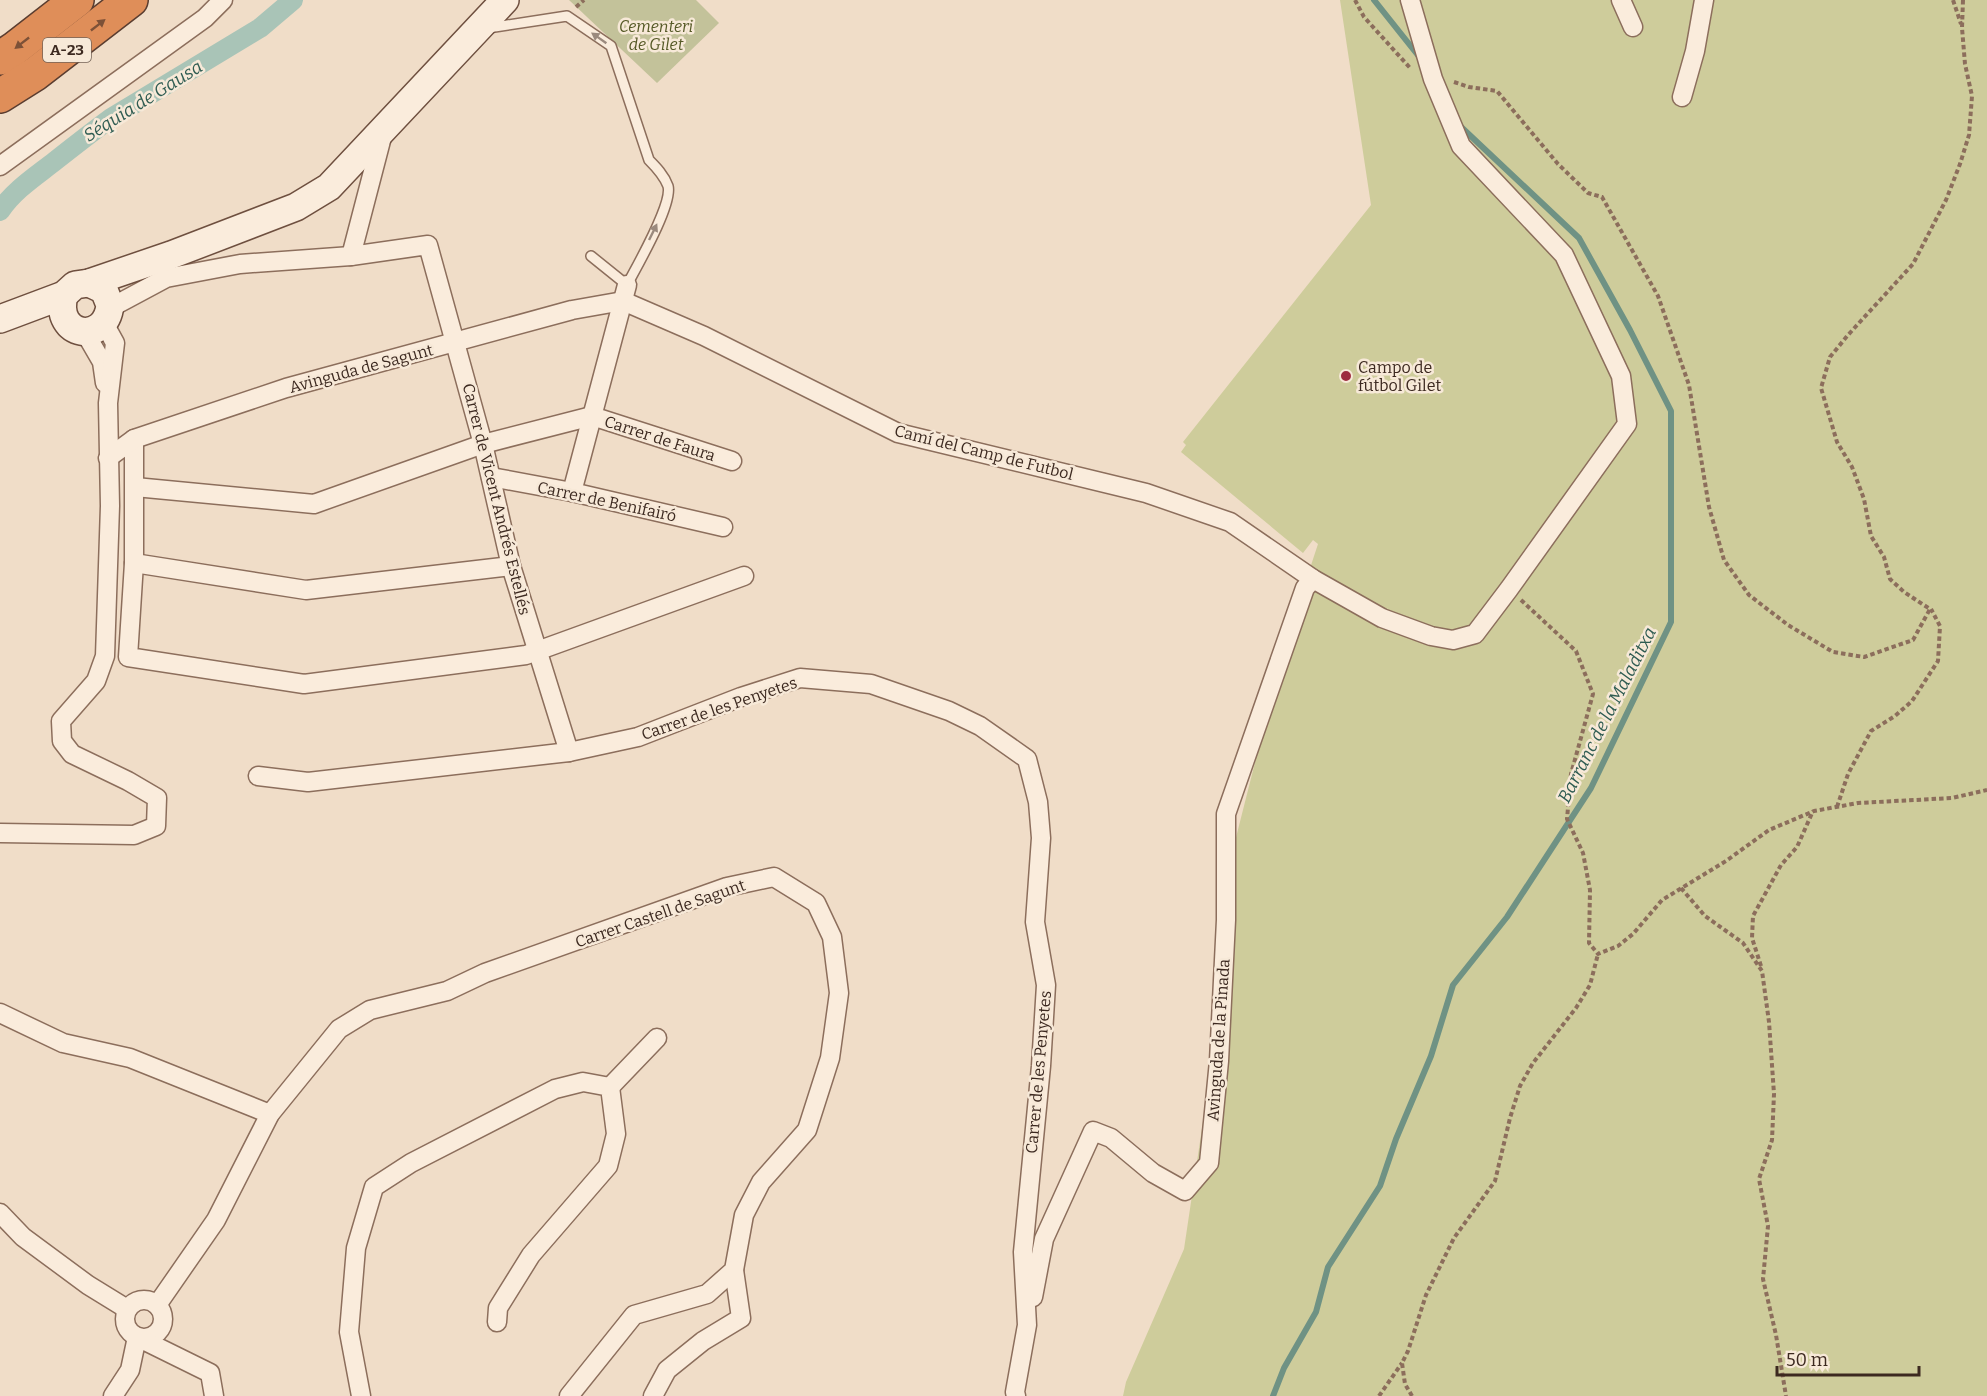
<svg xmlns="http://www.w3.org/2000/svg" width="1987" height="1396" font-family="Bitter,serif">
<style>
.green{fill:#cecc9b}
.cemetery{fill:#c3c29a}
.lines{fill:none;stroke-linecap:round;stroke-linejoin:round}
.stream{stroke:#6f9284;stroke-width:6}
.canal{stroke:#a9c4b7;stroke-width:20}
.lane-casing{stroke:#8c6e5c;stroke-width:12}
.street-casing{stroke:#8c6e5c;stroke-width:21}
.secondary-casing{stroke:#6e4f3f;stroke-width:30}
.highway-casing{stroke:#5a3d30;stroke-width:36}
.path{stroke:#8c6e5c;stroke-width:4;stroke-dasharray:4.5 3;stroke-linecap:butt}
.lane{stroke:#faecdc;stroke-width:9}
.street{stroke:#faecdc;stroke-width:18}
.secondary{stroke:#faecdc;stroke-width:27}
.highway{stroke:#df8e59;stroke-width:33}
.oneway{fill:#7d5137}
.oneway2{fill:#9b8a7e}
.poi-dot{fill:#9d2b3e;stroke:#f7e9d8;stroke-width:2}
.labels{text-anchor:middle;stroke-width:5;stroke-linejoin:round;paint-order:stroke}
.shield{fill:#f7e9d8;stroke:#746357;stroke-width:1.5}
.shield-label{font-size:15px;font-weight:bold;fill:#3c2920}
.park-label{font-size:16px;font-style:italic;fill:#555926;stroke:#f7e9d8}
.poi-label{font-size:16px;fill:#3c2920;stroke:#f7e9d8;text-anchor:start}
.street-label{font-size:16px;fill:#3c2920;stroke:#f7e9d8}
.water-label{font-size:18px;font-style:italic;fill:#2f5c52;stroke:#f7e9d8}
</style>
<rect width="100%" height="100%" fill="#f0ddc8"/>
<polygon class="green" points="1340,0 1987,0 1987,1396 1123,1396 1126,1382 1184,1249 1222,994 1226,877 1285,644 1318,544 1313,540 1303,553 1181,452 1186,445 1183,442 1371,205"/>
<polygon class="cemetery" points="569,0 696,0 719,23 657,83"/>
<g class="lines">
<g class="stream">
<polyline points="1374,0 1421,59"/>
<polyline points="1273,1396 1284,1368 1316,1312 1328,1267 1380,1186 1396,1139 1431,1056 1453,985 1507,917 1591,788 1671,622 1671,411 1630,330 1579,238 1459,125"/>
</g>
<path class="canal" d="M 0,211 C 14,190 36,176 55,161 C 74,146 92,132 111,118 L 260,28 L 293,0"/>
<defs>
<path id="lane" d="M 488,28 L 567,16 L 611,46 L 649,160 C 656,167 664,175 668,186 C 673,204 637,266 627,285 L 591,256"/>
<g id="street">
<polyline points="1621,0 1633,27"/>
<polyline points="1682,97 1695,51 1704,0"/>
<polyline points="0,166 205,18 223,0"/>
<polyline points="351,256 383,133"/>
<polyline points="110,308 166,278 240,264 351,256 428,245 483,444 511,566 569,752"/>
<polyline points="84,331 102,362 105,383"/>
<polyline points="134,439 134,563 128,657 304,684 526,655 744,576"/>
<polyline points="108,458 134,439 286,388 572,310 623,301 704,336 898,433 1146,493 1230,522 1313,579 1382,618 1431,636 1453,640 1475,634 1509,589 1627,424 1621,376 1564,255 1461,146 1433,79 1410,0"/>
<polyline points="491,477 572,492 723,527"/>
<polyline points="135,487 314,504 483,444 592,416 732,461"/>
<polyline points="572,492 627,285"/>
<polyline points="134,563 306,590 511,566"/>
<polyline points="258,776 308,782 569,752 638,737 741,697 800,678 871,684 949,711 980,726 1027,759 1038,802 1041,838 1035,922 1046,985 1041,1066 1023,1252 1027,1325 1015,1392 1016,1396"/>
<polyline points="0,833 134,835 156,826 157,798 128,781 72,754 62,741 61,721 96,681 105,656 110,506 108,403 115,343 104,323"/>
<polyline points="0,1013 63,1043 130,1058 270,1114"/>
<polyline points="610,1087 657,1038"/>
<polyline points="0,1213 23,1237 88,1285 127,1309"/>
<polyline points="1033,1297 1044,1239 1093,1131 1111,1138 1153,1173 1185,1191 1209,1163 1219,1061 1226,920 1226,814 1305,588 1313,579"/>
<circle cx="144" cy="1319" r="19"/>
<polyline points="157,1305 216,1220 270,1114 339,1029 370,1010 447,991 485,973 727,887 774,877 816,903 832,937 839,993 830,1058 807,1130 761,1182 744,1215 734,1270 707,1294 634,1315 569,1396"/>
<polyline points="113,1396 130,1370 137,1337 210,1373 214,1396"/>
<polyline points="361,1396 349,1332 356,1248 374,1187 411,1163 555,1089 583,1082 610,1087 616,1134 608,1166 531,1255 498,1308 497,1322"/>
<polyline points="653,1396 667,1370 703,1341 741,1318 734,1270"/>
</g>
<g id="secondary">
<path d="M 64,295 C 53,338 106,345 110,305 L 104,290 L 89,283"/>
<polyline points="0,319 64,295 75,285 89,283 171,255 296,207 329,187 505,0"/>
</g>
<g id="highway">
<polyline points="0,58 14,49 77,0"/>
<polyline points="0,96 35,74 131,0"/>
</g>
</defs>
<use href="#lane" class="lane-casing"/>
<use href="#street" class="street-casing"/>
<use href="#secondary" class="secondary-casing"/>
<use href="#highway" class="highway-casing"/>
<g class="path">
<polyline points="1355,0 1364,17 1411,69"/>
<polyline points="1953,0 1961,24"/>
<polyline points="576,7 584,0"/>
<polyline points="1454,82 1469,87 1497,91 1558,164 1588,193 1602,197 1658,296 1689,385 1709,507 1724,560 1749,595 1788,625 1833,652 1864,657 1913,640 1930,609 1904,592 1890,579 1884,557 1871,536 1864,499 1852,467 1837,442 1821,388 1830,357 1848,335 1913,264 1946,200 1960,164 1969,135 1972,96 1965,64 1962,28 1963,0"/>
<polyline points="1521,600 1576,651 1593,694 1571,774 1567,819 1583,853 1590,890 1589,943 1598,954 1618,946 1633,934 1662,900 1726,861 1769,830 1814,811 1858,803 1952,798 1987,790"/>
<polyline points="1837,807 1848,774 1871,731 1895,716 1912,701 1938,661 1940,626 1931,609"/>
<polyline points="1681,888 1705,916 1743,943 1762,971 1769,1022 1774,1094 1772,1140 1759,1179 1768,1226 1763,1279 1776,1335 1786,1396"/>
<polyline points="1761,966 1752,938 1753,916 1781,865 1797,847 1813,811"/>
<polyline points="1379,1396 1402,1363"/>
<polyline points="1412,1396 1405,1384 1402,1363 1408,1351 1426,1295 1454,1238 1495,1181 1510,1118 1520,1086 1533,1063 1576,1008 1590,985 1598,954"/>
</g>
<use href="#lane" class="lane"/>
<use href="#street" class="street"/>
<use href="#secondary" class="secondary"/>
<use href="#highway" class="highway"/>
</g>
<defs><path id="oneway-solid" d="M-6-.8H1V-3.2L6.5 0L1 3.2V.8H-6Z" transform="scale(1.5)"/></defs>
<g class="oneway">
<use href="#oneway-solid" transform="translate(98 25) rotate(-38)"/>
<use href="#oneway-solid" transform="translate(22 43) rotate(142)"/>
</g>
<g class="oneway2">
<use href="#oneway-solid" transform="translate(599 38) rotate(-145)"/>
<use href="#oneway-solid" transform="translate(653 232) rotate(-64)"/>
</g>
<circle class="poi-dot" cx="1346" cy="376" r="6"/>
<g class="labels">
<rect class="shield" x="43" y="38" width="48" height="24" rx="4.5"/>
<g class="shield-label">
<text x="67" y="55">A-23</text>
</g>
<g class="park-label">
<text x="656" y="32">Cementeri<tspan x="656" dy="18">de Gilet</tspan></text>
</g>
<g class="poi-label">
<text x="1358" y="373">Campo de<tspan x="1358" dy="18">fútbol Gilet</tspan></text>
</g>
<g class="street-label">
<text transform="translate(361 368) rotate(-15)" y="6">Avinguda de Sagunt</text>
<text transform="translate(660 438) rotate(18)" y="6">Carrer de Faura</text>
<text transform="translate(984 452) rotate(14)" y="6">Camí del Camp de Futbol</text>
<text transform="translate(497 499) rotate(76)" y="6">Carrer de Vicent Andrés Estellés</text>
<text transform="translate(607 501) rotate(12)" y="6">Carrer de Benifairó</text>
<text transform="translate(719 708) rotate(-19)" y="6">Carrer de les Penyetes</text>
<text transform="translate(660 913) rotate(-19)" y="6">Carrer Castell de Sagunt</text>
<text transform="translate(1218 1040) rotate(-86)" y="6">Avinguda de la Pinada</text>
<text transform="translate(1038 1072) rotate(-85)" y="6">Carrer de les Penyetes</text>
</g>
<g class="water-label">
<text transform="translate(143 101) rotate(-32)" y="6">Séquia de Gausa</text>
<text transform="translate(1607 715) rotate(-63)" y="6">Barranc de la Maladitxa</text>
</g>
</g>
<path d="M1777 1366v9h142v-9" fill="none" stroke="#3c2920" stroke-width="3"/>
<text x="1786" y="1366" font-size="18" fill="#3c2920" stroke="#f7e9d8" stroke-width="4.5" paint-order="stroke">50 m</text>
</svg>
